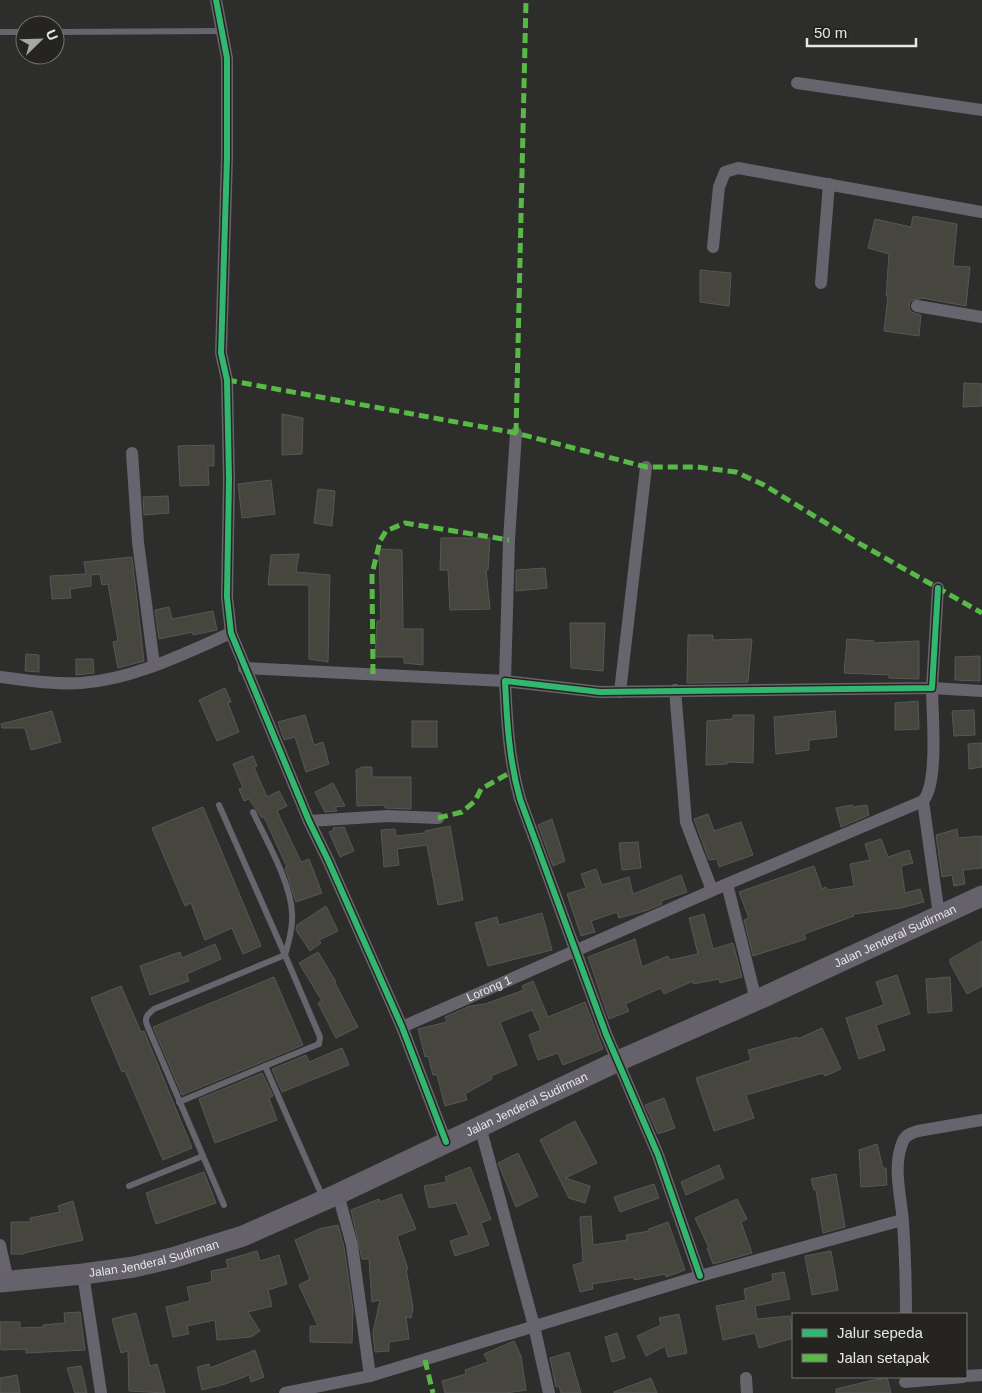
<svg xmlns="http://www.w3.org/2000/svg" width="982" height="1393" font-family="Helvetica,sans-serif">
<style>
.building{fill:#46463f;stroke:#575756}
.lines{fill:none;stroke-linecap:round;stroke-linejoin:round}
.service{stroke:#67646d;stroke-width:6}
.minor{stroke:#67646d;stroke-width:12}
.trunk{stroke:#66626b;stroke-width:21}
.quiet{stroke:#58b947;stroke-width:5;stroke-dasharray:10 5;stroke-linecap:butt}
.cycleway-casing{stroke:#252421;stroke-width:9}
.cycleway{stroke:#33b770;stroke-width:6}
.labels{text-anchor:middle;stroke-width:4.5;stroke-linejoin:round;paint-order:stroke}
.street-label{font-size:12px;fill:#e7e7e5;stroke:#252421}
</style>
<rect width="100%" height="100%" fill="#2d2d2c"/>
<g class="building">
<polygon points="913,216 957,224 953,266 970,267 966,306 922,298 910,301 909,308 911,312 921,315 919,336 884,331 888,296 886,296 889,254 868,248 875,219 911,227"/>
<polygon points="700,270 731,273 729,306 700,302"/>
<polygon points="964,383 982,384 982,406 963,407"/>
<polygon points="282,414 303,418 302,454 282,455"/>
<polygon points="214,445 214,466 208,466 209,485 180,486 178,446"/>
<polygon points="271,480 275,514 242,518 238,484"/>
<polygon points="318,489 335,491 332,526 314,523"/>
<polygon points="168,496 169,513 144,515 143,497"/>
<polygon points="441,538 490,538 488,570 486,570 490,609 450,610 448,570 440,570"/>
<polygon points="379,549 402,550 403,629 423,629 423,665 404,663 404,657 375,657 377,621 381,621"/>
<polygon points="299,554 296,572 330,575 328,662 309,659 309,585 268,585 271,555"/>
<polygon points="132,557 144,661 118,668 113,642 118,641 108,584 102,585 100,574 91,575 91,586 70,589 71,598 52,599 50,576 86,574 84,562"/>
<polygon points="545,568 547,588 516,591 516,570"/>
<polygon points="169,607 172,619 213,611 217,630 193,635 193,632 159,639 155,610"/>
<polygon points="570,623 605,623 603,671 571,668"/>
<polygon points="688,635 713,635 713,640 752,639 748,682 687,683"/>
<polygon points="847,639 874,641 873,643 919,641 919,679 889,678 889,675 844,673"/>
<polygon points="26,654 39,655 39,672 25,671"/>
<polygon points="980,656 980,681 955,680 955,657"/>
<polygon points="76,659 93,659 94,673 76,675"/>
<polygon points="225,688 231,702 228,703 239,732 217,741 199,700"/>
<polygon points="918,701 919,729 895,730 895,703"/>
<polygon points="974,710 975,735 954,736 952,711"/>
<polygon points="52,711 61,742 31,750 25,728 2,728 1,724"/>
<polygon points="835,711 837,737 809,740 809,750 776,754 774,717"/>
<polygon points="305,715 314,745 323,742 329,764 306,772 295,737 284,740 278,722"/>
<polygon points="733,715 754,715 753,763 727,762 727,764 706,765 707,721 733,719"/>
<rect x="412" y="721" width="25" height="26"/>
<polygon points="982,743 982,767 969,769 968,744"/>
<polygon points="253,756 257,766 254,767 267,797 279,791 287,806 277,811 301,862 309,859 322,893 296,902 285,868 287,867 264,817 262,818 249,799 244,801 239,789 243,788 233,764"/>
<polygon points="362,767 372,767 372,777 411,777 411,809 385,808 385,805 357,806 356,770"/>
<polygon points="333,783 345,806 335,807 337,811 325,812 315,792"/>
<polygon points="852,805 853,807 867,805 869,815 841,827 836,808"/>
<polygon points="203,807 261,946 243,954 232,928 205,940 191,903 185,906 152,828"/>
<polygon points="708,814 714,831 741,822 753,855 719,867 717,859 709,860 694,819"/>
<polygon points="552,819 565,861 553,866 538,825"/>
<polygon points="450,826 463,900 438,905 427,845 397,849 399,865 384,867 381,830 395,829 396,836 425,833 425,831"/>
<polygon points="344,827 354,851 340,857 329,832 334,830 333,828"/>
<polygon points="957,829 958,838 982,836 982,868 963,870 965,884 954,886 952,875 942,877 936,835"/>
<polygon points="881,839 888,857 909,850 913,863 901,866 905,893 920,889 924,902 901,908 853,914 854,916 804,934 806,939 753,956 744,920 749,918 739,892 814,866 822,889 826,887 828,890 854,886 850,864 870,860 865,844"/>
<polygon points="638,842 641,868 622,870 619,843"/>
<polygon points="596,869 602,885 629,877 633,894 681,875 687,892 661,901 662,904 648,910 619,918 617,912 591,921 595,932 581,936 567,894 586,888 581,874"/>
<polygon points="326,906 338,931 319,940 321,943 310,951 296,930 297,925"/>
<polygon points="542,913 552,950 488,966 475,923 497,917 499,925"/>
<polygon points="704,914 713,949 733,943 742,977 720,983 719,979 693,984 693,981 664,994 661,988 625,1004 629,1011 609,1019 588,957 635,939 642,967 668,956 670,960 698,954 689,918"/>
<polygon points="982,941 982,986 967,994 950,963 950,959"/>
<polygon points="215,944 221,959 187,974 189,981 150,995 140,966 180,952 182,958"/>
<polygon points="318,952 336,982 335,983 358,1027 336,1038 318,1003 322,1001 299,963"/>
<polygon points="897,975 910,1014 876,1025 885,1050 859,1059 846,1018 884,1005 876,982"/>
<polygon points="274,977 303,1045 182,1095 153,1027"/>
<polygon points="950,977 952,1011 928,1013 926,979"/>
<polygon points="533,981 548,1017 585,1002 603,1049 563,1065 558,1053 538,1060 529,1035 541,1030 532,1010 500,1022 517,1065 491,1076 492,1079 465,1094 467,1100 445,1106 437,1075 433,1075 428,1056 425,1057 418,1029 447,1022 445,1017 470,1006 485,1004 524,990 522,986"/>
<polygon points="121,986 141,1032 144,1031 192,1148 163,1160 125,1071 122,1072 91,998"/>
<polygon points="822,1028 841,1069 825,1076 823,1073 746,1095 754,1118 714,1131 696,1078 751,1060 748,1050 797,1037 798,1039"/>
<polygon points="342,1048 349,1065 282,1092 272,1069 306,1055 309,1062"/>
<polygon points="262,1073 273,1096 269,1098 277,1120 215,1143 199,1099"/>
<polygon points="664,1098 675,1128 658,1134 645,1105"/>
<polygon points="575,1121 597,1163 565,1178 590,1186 585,1203 569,1198 540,1140"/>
<polygon points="877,1144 883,1168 886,1168 887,1185 861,1187 859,1150"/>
<polygon points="518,1153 538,1196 516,1207 498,1163"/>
<polygon points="719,1165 724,1178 686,1195 681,1182"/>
<polygon points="470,1167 491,1219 481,1223 489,1245 455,1256 450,1241 469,1235 456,1203 429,1208 424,1186 447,1182 445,1177"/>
<polygon points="204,1172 216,1203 156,1224 146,1193"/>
<polygon points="836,1174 845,1227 823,1233 816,1190 814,1190 811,1179"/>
<polygon points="654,1184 659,1198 620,1212 614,1197"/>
<polygon points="401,1194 416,1229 397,1236 408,1269 406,1269 413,1308 411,1318 406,1317 409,1339 389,1342 389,1351 375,1352 373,1333 380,1300 372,1302 369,1259 362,1259 351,1210 379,1199 380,1202"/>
<polygon points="737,1199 747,1219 741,1222 752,1253 713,1264 707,1248 709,1248 695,1218"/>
<polygon points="73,1201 83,1240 24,1253 24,1254 11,1254 11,1222 31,1222 30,1218 60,1212 58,1206"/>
<polygon points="591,1216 593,1245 627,1240 626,1235 649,1231 649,1229 668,1222 685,1270 666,1277 665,1274 634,1280 634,1277 592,1284 593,1289 580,1292 573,1265 583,1262 580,1217"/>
<polygon points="338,1225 344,1247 353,1309 352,1343 310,1342 310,1326 318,1326 299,1285 310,1279 295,1240 319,1229"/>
<polygon points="257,1251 260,1261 279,1255 287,1284 268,1290 272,1306 248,1312 260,1331 251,1337 217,1340 215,1320 187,1326 189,1334 173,1337 166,1307 190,1301 187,1287 212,1282 211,1271 228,1268 226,1260"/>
<polygon points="831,1251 838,1290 812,1295 805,1256"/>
<polygon points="784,1272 790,1299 755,1306 757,1319 790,1316 793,1338 759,1348 755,1333 723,1340 716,1306 746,1300 744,1289 773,1281 772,1274"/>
<polygon points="80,1312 85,1350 26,1353 26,1349 1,1350 0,1322 20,1322 20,1328 44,1327 43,1325 65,1323 64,1313"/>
<polygon points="136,1313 150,1366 157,1364 165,1393 129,1391 128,1351 121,1353 112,1319"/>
<polygon points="679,1314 687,1353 668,1357 665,1346 646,1356 637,1336 661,1325 659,1318"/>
<polygon points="617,1333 625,1358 612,1362 605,1337"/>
<polygon points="514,1341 521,1356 526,1390 506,1393 445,1393 442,1381 466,1374 465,1370 488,1362 484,1354"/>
<polygon points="255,1350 264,1377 251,1382 249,1375 225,1384 202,1390 197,1367 209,1364 210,1368"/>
<polygon points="569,1352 581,1393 561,1393 559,1386 556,1387 550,1358"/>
<polygon points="81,1366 87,1393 75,1393 67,1368"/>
<polygon points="17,1375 20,1393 0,1393 0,1378"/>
<polygon points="887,1377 891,1393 836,1393 836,1389"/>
<polygon points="651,1378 657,1393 614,1393 614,1392"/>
</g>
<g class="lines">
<g class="service">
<polyline points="0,32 25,32"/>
<polyline points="55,32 222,31"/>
<polyline points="219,805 285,955"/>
<path d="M 253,812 C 266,840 291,883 292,913 C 293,927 289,941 285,955"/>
<polyline points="179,1102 265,1066"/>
<polyline points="203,1156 224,1205"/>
<path d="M 129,1186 L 203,1156 L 147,1025 C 144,1017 148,1014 154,1009 L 285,955 L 320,1037 L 319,1044 L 265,1066 L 323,1198"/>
</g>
<g class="minor">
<polyline points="216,0 227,58 227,158 221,353 227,380 229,479 227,597 231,633 309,821 328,860 402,1027 446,1142"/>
<polyline points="797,83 982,110"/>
<polyline points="713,247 719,187 725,172 738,168 982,212"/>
<polyline points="821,283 829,184"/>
<polyline points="917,306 982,317"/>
<polyline points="132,453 138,542 154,665"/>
<polyline points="244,668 505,681 509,540 516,433"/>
<path d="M 0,677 C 26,680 55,685 81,683 C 134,679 183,654 231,633"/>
<polyline points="675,690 686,822 712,890"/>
<polyline points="620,692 646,467"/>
<polyline points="923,801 939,915"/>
<polyline points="309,821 388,816 438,818"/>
<polyline points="727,884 756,1000"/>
<path id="s1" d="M 402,1027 L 727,884 L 923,801 C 939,783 932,713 932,688 L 982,691"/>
<polyline points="480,1126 534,1326 549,1393"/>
<polyline points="338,1194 352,1245 370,1376"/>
<polyline points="0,1245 8,1281"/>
<polyline points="83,1274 101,1393"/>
<path d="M 700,1276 L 658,1155 L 606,1034 L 520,799 C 509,760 507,722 505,681 L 600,692 L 932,688 L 938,588"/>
<path d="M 906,1314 C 906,1283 905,1253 903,1222 C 901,1196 892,1166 903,1141 C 906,1135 911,1133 918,1131 L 982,1120"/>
<polyline points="966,1376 982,1375"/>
<polyline points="746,1378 747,1393"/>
<polyline points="905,1382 963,1377"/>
<polyline points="285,1393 370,1376 700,1276 902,1220"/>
</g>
<path class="trunk" id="s2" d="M 0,1282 L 83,1274 L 134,1267 L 172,1258 L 243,1236 L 338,1194 L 618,1061 L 766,996 L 982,896"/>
<g class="quiet">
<polyline points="227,380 516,433 646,467 697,467 736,472 764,485 855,541 982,613"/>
<polyline points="516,433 526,0"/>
<polyline points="373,674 372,574 380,541 386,531 405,523 509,540"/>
<polyline points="438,818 462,812 475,801 481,789 513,771"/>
<polyline points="425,1360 433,1393"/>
</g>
<defs>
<g id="cycleway">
<polyline points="216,0 227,58 227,158 221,353 227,380 229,479 227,597 231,633 309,821 328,860 402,1027 446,1142"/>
<path d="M 700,1276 L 658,1155 L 606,1034 L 520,799 C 509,760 507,722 505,681 L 600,692 L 932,688 L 938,588"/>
</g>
</defs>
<use href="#cycleway" class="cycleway-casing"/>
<use href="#cycleway" class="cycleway"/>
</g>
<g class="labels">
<g class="street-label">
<text dy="4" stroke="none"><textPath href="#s2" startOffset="966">Jalan Jenderal Sudirman</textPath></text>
<text dy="4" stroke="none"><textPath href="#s1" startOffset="95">Lorong 1</textPath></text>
<text dy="4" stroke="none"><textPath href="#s2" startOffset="561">Jalan Jenderal Sudirman</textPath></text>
<text dy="4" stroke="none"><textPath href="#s2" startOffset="156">Jalan Jenderal Sudirman</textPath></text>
</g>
</g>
<rect x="792" y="1313" width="175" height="65" fill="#252421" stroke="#73726f"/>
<rect x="802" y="1329" width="25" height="8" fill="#33b770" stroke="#73726f"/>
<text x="837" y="1338" font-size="15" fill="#e7e7e5">Jalur sepeda</text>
<rect x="802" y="1354" width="25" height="8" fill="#58b947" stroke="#73726f"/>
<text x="837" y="1363" font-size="15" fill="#e7e7e5">Jalan setapak</text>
<g transform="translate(40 40) rotate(67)"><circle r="24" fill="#252421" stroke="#73726f"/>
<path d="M0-4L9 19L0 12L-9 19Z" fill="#a6a6a4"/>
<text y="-8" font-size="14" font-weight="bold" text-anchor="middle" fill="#e7e7e5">U</text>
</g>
<path d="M807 38v8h109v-8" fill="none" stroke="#e7e7e5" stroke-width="2.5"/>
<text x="814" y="38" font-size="15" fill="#e7e7e5" stroke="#252421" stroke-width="4" paint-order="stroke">50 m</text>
</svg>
